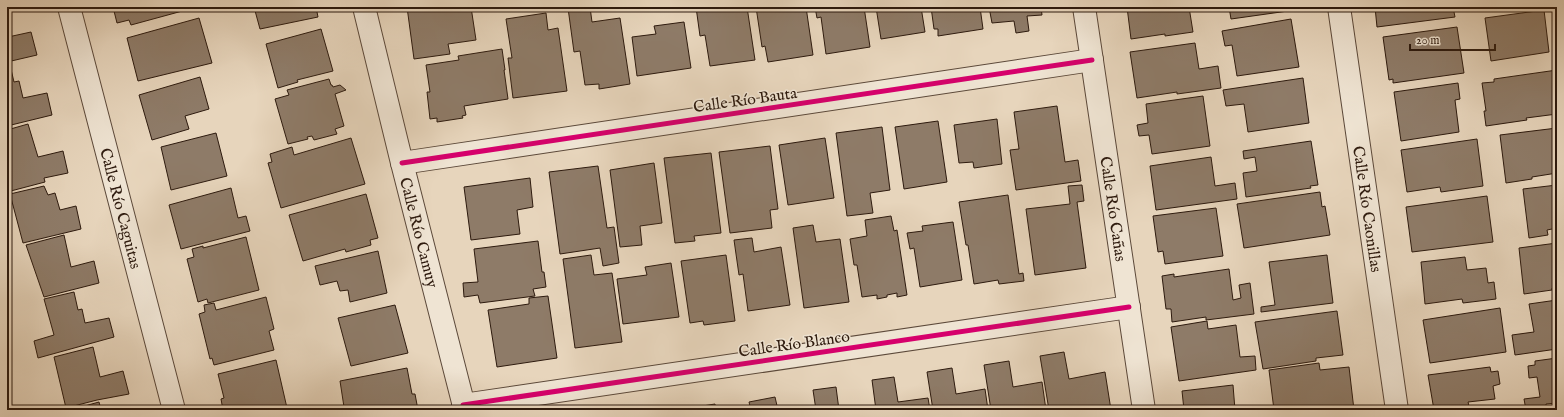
<svg xmlns="http://www.w3.org/2000/svg" width="1564" height="417" font-family="'IM FELL English',serif">
<style>
.building{fill:#8e7b68;stroke:#2d1a0e}
.lines{fill:none;stroke-linecap:round;stroke-linejoin:round}
.minor-casing{stroke:#5c493a;stroke-width:24}
.minor{stroke:#efe4d3;stroke-width:22}
.cycleway-casing{stroke:#efe4d3;stroke-width:8}
.cycleway{stroke:#d6006c;stroke-width:5}
.labels{text-anchor:middle;stroke-width:3;stroke-linejoin:round;paint-order:stroke}
.street-label{font-size:16px;fill:#2d1a0e;stroke:#efe4d3}
</style>
<rect width="100%" height="100%" fill="#e7d5bc"/>
<filter id="stains"><feTurbulence type="fractalNoise" baseFrequency=".005" numOctaves="4"/><feColorMatrix values="0 0 0 0 .2 0 0 0 0 .09 0 0 0 0 .02 0 0 0 .5 -.17"/></filter>
<radialGradient id="worn" r=".72"><stop offset=".6" stop-color="#630" stop-opacity="0"/><stop offset="1" stop-color="#630" stop-opacity=".3"/></radialGradient>
<g class="building">
<polygon points="113,7 185,7 186,10 131,25 129,20 117,23"/>
<polygon points="254,7 316,7 318,17 260,29"/>
<polygon points="407,7 471,7 476,40 448,44 450,54 414,59"/>
<polygon points="579,7 590,7 592,22 620,18 630,84 599,89 599,84 585,85 580,51 574,52 568,8"/>
<polygon points="696,7 747,7 755,60 710,66 705,35 700,36"/>
<polygon points="756,7 806,7 813,55 768,62 765,46 762,47"/>
<polygon points="815,7 864,7 870,47 826,54 821,17 817,18"/>
<polygon points="876,7 921,7 925,32 881,39"/>
<polygon points="931,7 980,7 983,29 938,36 938,29 934,29"/>
<polygon points="989,7 1041,7 1042,15 1027,16 1029,31 1016,33 1014,21 992,23"/>
<polygon points="1127,7 1189,7 1193,32 1165,36 1165,34 1131,39"/>
<polygon points="1229,7 1295,7 1295,10 1231,19"/>
<polygon points="1375,7 1453,7 1455,17 1377,27"/>
<polygon points="1544,10 1549,52 1491,61 1485,18"/>
<polygon points="546,13 548,30 558,28 567,91 513,98 508,58 512,58 506,19"/>
<polygon points="199,18 212,63 138,81 127,38"/>
<polygon points="1291,19 1299,67 1237,76 1232,45 1225,46 1222,31"/>
<polygon points="684,22 691,68 637,76 632,37 656,34 654,26"/>
<polygon points="1457,27 1464,73 1393,83 1393,79 1389,80 1383,37"/>
<polygon points="321,29 333,71 297,80 298,82 278,88 266,44"/>
<polygon points="31,32 37,55 7,62 7,33 8,37"/>
<polygon points="1195,43 1199,69 1218,66 1221,88 1177,94 1177,92 1137,98 1130,52"/>
<polygon points="502,49 505,70 504,70 508,99 464,106 466,115 462,116 463,118 437,122 437,118 430,119 427,92 430,92 426,65 459,60 458,56"/>
<polygon points="10,65 14,82 19,81 23,98 47,93 52,115 7,126 7,66"/>
<polygon points="1557,70 1557,114 1526,118 1527,120 1486,126 1484,111 1486,111 1482,83 1494,82 1494,79"/>
<polygon points="200,77 209,109 185,116 189,129 152,140 139,95"/>
<polygon points="1303,78 1309,123 1248,132 1244,104 1226,106 1223,90"/>
<polygon points="329,79 331,85 332,85 333,87 340,85 346,90 335,94 344,126 335,129 337,134 314,140 312,136 307,137 308,139 288,144 275,99 289,95 287,90"/>
<polygon points="1458,83 1460,99 1455,100 1459,132 1401,141 1394,92"/>
<polygon points="1203,96 1210,146 1152,154 1149,135 1139,136 1137,125 1148,123 1146,104"/>
<polygon points="1057,106 1065,162 1078,160 1081,181 1016,190 1010,150 1019,149 1014,112"/>
<polygon points="997,119 1002,164 974,168 973,162 959,163 954,125"/>
<polygon points="938,121 947,182 904,189 895,127"/>
<polygon points="28,124 38,157 63,151 68,173 44,178 45,182 7,192 7,130"/>
<polygon points="882,127 890,190 870,193 873,213 847,216 836,133"/>
<polygon points="1557,128 1557,173 1532,177 1532,179 1506,183 1500,135"/>
<polygon points="216,133 227,176 171,190 161,147"/>
<polygon points="351,138 365,184 281,208 268,163 272,162 270,154 292,147 294,155"/>
<polygon points="825,138 834,198 788,205 779,145"/>
<polygon points="1477,139 1483,186 1441,192 1440,187 1407,192 1401,150"/>
<polygon points="1311,141 1318,185 1310,186 1311,188 1246,197 1243,173 1257,171 1255,157 1244,159 1243,151"/>
<polygon points="770,146 778,209 770,210 772,228 730,233 719,152"/>
<polygon points="711,153 721,233 694,236 695,241 675,243 664,158"/>
<polygon points="1211,157 1215,186 1235,183 1237,199 1156,210 1150,166"/>
<polygon points="654,163 662,223 640,226 642,245 620,247 610,170"/>
<polygon points="598,166 607,228 614,227 619,263 603,266 600,248 560,254 549,172"/>
<polygon points="530,178 533,207 517,210 520,234 471,240 464,187"/>
<polygon points="1082,185 1084,201 1077,202 1086,268 1035,275 1026,209 1070,204 1068,186"/>
<polygon points="1557,185 1557,228 1547,230 1548,235 1529,238 1523,189"/>
<polygon points="44,186 48,195 55,193 60,210 76,206 81,229 23,243 10,194"/>
<polygon points="231,188 238,218 246,216 250,231 181,249 169,205"/>
<polygon points="1320,192 1322,207 1325,206 1330,235 1244,248 1237,204"/>
<polygon points="366,194 378,238 370,240 371,245 346,252 345,249 303,261 289,215"/>
<polygon points="1008,195 1019,274 1023,273 1024,281 999,284 998,280 974,284 968,245 966,245 959,202"/>
<polygon points="1487,196 1493,242 1412,252 1406,207"/>
<polygon points="1216,208 1223,256 1165,264 1163,251 1158,252 1153,216"/>
<polygon points="891,216 894,231 897,230 907,295 897,297 897,293 887,295 887,297 877,299 877,295 862,297 857,265 854,265 850,239 867,236 865,220"/>
<polygon points="953,222 962,280 920,287 914,248 910,249 907,233 923,231 922,226"/>
<polygon points="813,225 816,242 840,239 849,302 804,308 793,228"/>
<polygon points="64,235 71,267 94,261 99,283 44,297 26,245"/>
<polygon points="246,237 259,290 208,303 207,299 198,302 187,259 194,257 192,249 203,246 203,248"/>
<polygon points="752,238 754,252 781,247 790,305 748,311 743,274 739,275 734,240"/>
<polygon points="538,241 542,272 544,272 546,287 533,289 535,296 480,303 478,295 464,297 463,283 478,282 474,249"/>
<polygon points="1557,243 1557,287 1552,288 1552,290 1524,294 1519,248"/>
<polygon points="378,251 387,293 350,302 348,290 340,291 337,281 320,285 315,266"/>
<polygon points="591,255 594,275 612,273 622,342 575,348 563,259"/>
<polygon points="726,255 735,321 704,325 703,321 690,323 681,261"/>
<polygon points="1327,255 1333,303 1261,312 1261,307 1275,305 1269,262"/>
<polygon points="1465,257 1467,270 1486,268 1488,283 1494,282 1496,299 1463,303 1462,299 1425,304 1421,262"/>
<polygon points="671,263 679,317 623,324 617,279 647,275 645,267"/>
<polygon points="1229,269 1233,300 1241,298 1239,285 1250,283 1254,314 1206,320 1206,317 1172,322 1171,309 1166,309 1162,276 1174,274 1174,277"/>
<polygon points="74,292 78,310 82,309 85,323 109,318 114,337 38,358 34,341 54,335 44,299"/>
<polygon points="548,296 557,358 497,367 488,310 529,304 529,298"/>
<polygon points="266,297 274,329 269,331 274,350 214,365 212,358 210,359 199,314 205,312 204,305 214,303 216,310"/>
<polygon points="1557,300 1557,349 1515,355 1512,335 1534,332 1529,304"/>
<polygon points="395,305 408,353 351,366 338,318"/>
<polygon points="1500,308 1506,352 1430,363 1423,320"/>
<polygon points="1337,311 1343,355 1316,358 1316,361 1263,369 1255,322"/>
<polygon points="1207,321 1208,329 1236,325 1240,357 1255,356 1256,370 1179,381 1171,327"/>
<polygon points="93,347 100,377 123,371 129,394 97,400 66,408 54,357"/>
<polygon points="1064,352 1069,379 1105,372 1111,410 1049,410 1040,356"/>
<polygon points="1557,358 1557,403 1546,404 1546,410 1526,410 1524,399 1540,397 1537,377 1529,378 1528,366 1535,365 1535,361"/>
<polygon points="276,360 287,408 277,410 223,410 221,399 224,398 218,374"/>
<polygon points="1009,361 1013,387 1042,382 1046,410 991,410 984,365"/>
<polygon points="1319,363 1320,370 1349,367 1354,410 1274,410 1269,370"/>
<polygon points="1490,367 1491,372 1498,371 1500,384 1493,386 1495,399 1468,402 1470,410 1434,410 1428,375"/>
<polygon points="407,368 412,394 415,394 418,410 339,410 338,406 344,407 340,381"/>
<polygon points="952,368 956,394 985,389 988,410 933,410 927,372"/>
<polygon points="894,377 898,402 928,398 930,410 876,410 872,380"/>
<polygon points="1233,385 1235,410 1184,410 1182,391"/>
<polygon points="836,387 839,410 873,406 874,410 816,410 813,390"/>
<polygon points="775,397 778,410 751,410 749,402"/>
<polygon points="99,402 101,410 70,410"/>
<polygon points="715,404 716,410 690,410 690,408"/>
</g>
<g class="lines">
<defs>
<g id="minor">
<path id="s1" d="M 69,7 L 174,410"/>
<path id="s2" d="M 364,7 L 402,163 L 465,410"/>
<path id="s3" d="M 1084,7 L 1144,410"/>
<path id="s4" d="M 1339,7 L 1397,410"/>
<polyline points="402,163 1092,60"/>
<polyline points="463,405 1129,307"/>
</g>
</defs>
<use href="#minor" class="minor-casing"/>
<use href="#minor" class="minor"/>
<defs>
<g id="cycleway">
<polyline points="402,163 1092,60"/>
<polyline points="463,405 1129,307"/>
</g>
</defs>
<use href="#cycleway" class="cycleway-casing"/>
<use href="#cycleway" class="cycleway"/>
</g>
<g class="labels">
<g class="street-label">
<text transform="translate(745 99) rotate(-8)" y="6">Calle Río Bauta</text>
<text dy="6" stroke="none"><textPath href="#s1" startOffset="208">Calle Río Caguitas</textPath></text>
<text dy="6" stroke="none"><textPath href="#s4" startOffset="204">Calle Río Caonillas</textPath></text>
<text dy="6" stroke="none"><textPath href="#s3" startOffset="204">Calle Río Cañas</textPath></text>
<text dy="6" stroke="none"><textPath href="#s2" startOffset="232">Calle Río Camuy</textPath></text>
<text transform="translate(794 343) rotate(-8)" y="6">Calle Río Blanco</text>
</g>
</g>
<rect width="1564" height="417" fill="none" stroke="#e7d5bc" stroke-width="24"/>
<rect x="8" y="8" width="1548" height="401" fill="none" stroke="#2d1a0e" stroke-width="2"/>
<rect x="12" y="12" width="1540" height="393" fill="none" stroke="#2d1a0e"/>
<path d="M1410 44v6h85v-6" fill="none" stroke="#2d1a0e" stroke-width="2"/>
<text x="1416" y="44" font-size="12" fill="#2d1a0e" stroke="#efe4d3" stroke-width="3" paint-order="stroke">20 m</text>
<rect width="100%" height="100%" filter="url(#stains)"/>
<rect width="100%" height="100%" fill="url(#worn)"/>
</svg>
